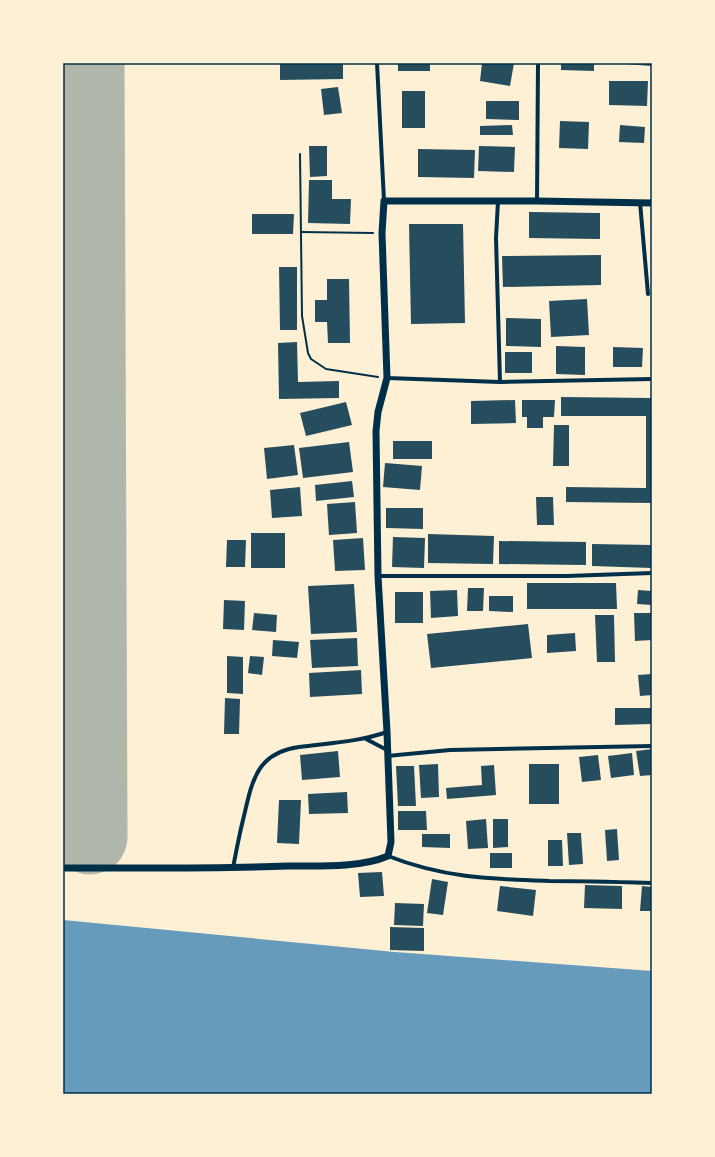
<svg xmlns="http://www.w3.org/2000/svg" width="715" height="1157" font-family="Arial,sans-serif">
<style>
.water{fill:#669bbc}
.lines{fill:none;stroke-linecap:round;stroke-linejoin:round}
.taxiway{stroke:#b1b6ab;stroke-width:30}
.runway{stroke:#b1b6ab;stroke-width:75}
.building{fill:#264d5e}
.path{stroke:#003049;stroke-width:2}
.minor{stroke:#003049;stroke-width:4}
.tertiary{stroke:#003049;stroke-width:7}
.neatline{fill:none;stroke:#003049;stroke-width:1.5}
</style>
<rect width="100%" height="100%" fill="#fdf0d5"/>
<polygon class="water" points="63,920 395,952 652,971 652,1094 63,1094"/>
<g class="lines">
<g class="taxiway">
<polyline points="63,690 89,642"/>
<path d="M 63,726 C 69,732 75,731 83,730 L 89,722"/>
</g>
<polyline class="runway" points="87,63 90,837"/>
</g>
<g class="building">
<polygon points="280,63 343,63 343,79 280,80"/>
<rect x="398" y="63" width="32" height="8"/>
<polygon points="482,63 514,63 510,86 480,81"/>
<polygon points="561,63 594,63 594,71 561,70"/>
<polygon points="626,63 651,63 651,66 626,64"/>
<polygon points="609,81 648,81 647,106 609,105"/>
<polygon points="338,87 342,113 324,115 321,89"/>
<rect x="402" y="91" width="23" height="37"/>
<polygon points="486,101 519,101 519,120 486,119"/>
<polygon points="560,121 589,122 588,149 559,148"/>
<polygon points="512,125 513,135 480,135 480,126"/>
<polygon points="620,125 645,127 644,143 619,142"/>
<polygon points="309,146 327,146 327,176 310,177"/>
<polygon points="479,146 515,147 514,172 478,171"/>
<polygon points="418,149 475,150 474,178 418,177"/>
<polygon points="309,180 332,180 332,199 351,199 350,224 308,223"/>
<polygon points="529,212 600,213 600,239 529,238"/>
<polygon points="252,214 294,214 293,234 252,234"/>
<polygon points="409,224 463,224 465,323 411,324"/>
<polygon points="601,255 601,285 503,287 502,256"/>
<polygon points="279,267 297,267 297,330 280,330"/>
<polygon points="327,279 349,279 350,343 328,343 327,322 315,322 315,300 327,300"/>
<polygon points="587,299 589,335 551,337 549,301"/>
<polygon points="506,318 541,319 541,347 506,346"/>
<polygon points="297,342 298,382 339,381 339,398 279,399 278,343"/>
<polygon points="556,346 585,347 585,375 556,374"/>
<polygon points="613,347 643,348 642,367 613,367"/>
<rect x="505" y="352" width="27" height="21"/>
<polygon points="561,397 652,398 652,503 566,502 566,487 646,488 646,416 561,416"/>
<polygon points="515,400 516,423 471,424 471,401"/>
<polygon points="522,400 555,400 554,417 543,417 543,428 527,428 527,417 522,417"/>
<polygon points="346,402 352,425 306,436 300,413"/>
<polygon points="554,425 569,425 569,466 553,466"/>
<rect x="393" y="441" width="39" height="18"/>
<polygon points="349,442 353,472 303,478 299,448"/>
<polygon points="294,445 298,475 267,479 264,448"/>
<polygon points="385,463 422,466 420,490 383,487"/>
<polygon points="352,481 354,497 316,501 315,485"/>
<polygon points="300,487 302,516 272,518 270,490"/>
<polygon points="536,497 553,497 554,525 537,525"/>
<polygon points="355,502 357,533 329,535 327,504"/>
<polygon points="386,508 423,508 423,529 386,528"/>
<rect x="251" y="533" width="34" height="35"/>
<polygon points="428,534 494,536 493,564 428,563"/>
<polygon points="393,537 425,538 424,568 392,567"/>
<polygon points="363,538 365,570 335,571 333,540"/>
<polygon points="227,540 246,540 245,567 226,567"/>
<polygon points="499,541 586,542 586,565 499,564"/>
<polygon points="592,544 652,545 652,568 592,566"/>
<polygon points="527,583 616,583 617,609 527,609"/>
<polygon points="354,584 357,632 311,634 308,586"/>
<polygon points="468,588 484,588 483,611 467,611"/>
<polygon points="457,590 458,616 431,618 430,591"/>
<polygon points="638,590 652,591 652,605 637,604"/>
<rect x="395" y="592" width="28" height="31"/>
<polygon points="489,596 513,596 513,612 489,611"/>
<polygon points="224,600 245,601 244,630 223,629"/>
<polygon points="254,613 277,615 276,632 252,630"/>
<polygon points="634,613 652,613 652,640 635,641"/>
<polygon points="595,615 614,615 615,662 597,662"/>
<polygon points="528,624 532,658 431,668 427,634"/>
<polygon points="575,633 576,651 547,653 547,635"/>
<polygon points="357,638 358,666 312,668 310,640"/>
<polygon points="273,640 299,642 297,658 272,656"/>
<polygon points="227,656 243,657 243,694 227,693"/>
<polygon points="250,656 264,657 262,675 248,673"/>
<polygon points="361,670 362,694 310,697 309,673"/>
<polygon points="652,674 652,695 640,696 638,675"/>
<polygon points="225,698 240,699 239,734 224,734"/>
<polygon points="615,708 652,708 652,724 615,725"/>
<polygon points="652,749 652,775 640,776 636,751"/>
<polygon points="338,751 340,777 302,780 300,755"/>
<polygon points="632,753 634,775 611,778 608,756"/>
<polygon points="598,755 601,780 582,782 579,757"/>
<polygon points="438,764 439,797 421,798 419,765"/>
<rect x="529" y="764" width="30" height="40"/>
<polygon points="494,765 496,795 447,799 446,788 482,785 481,766"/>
<polygon points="396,766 414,766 416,806 398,806"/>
<polygon points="347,792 348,813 309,814 308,794"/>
<polygon points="279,800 301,800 299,844 277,843"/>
<polygon points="398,811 426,811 427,830 398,830"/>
<polygon points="486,819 488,848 468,849 466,821"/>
<polygon points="493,819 508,819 508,847 493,848"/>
<polygon points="617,829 619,860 607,861 605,830"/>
<polygon points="567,833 581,833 583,864 569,865"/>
<polygon points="422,834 450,834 450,848 422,847"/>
<polygon points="548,840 562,840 563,866 548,866"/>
<rect x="490" y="853" width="22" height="15"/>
<polygon points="382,872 384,896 360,897 358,873"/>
<polygon points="432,879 448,882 443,915 427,913"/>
<polygon points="585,885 622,886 622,909 584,908"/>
<polygon points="500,886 536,890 533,916 497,911"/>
<polygon points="642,886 652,887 652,911 640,911"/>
<polygon points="395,903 424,904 423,926 394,925"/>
<polygon points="390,927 424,928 424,951 390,950"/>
</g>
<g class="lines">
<g class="path">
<polyline points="300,154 302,316 308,353 311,359 326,369 378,377"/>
<polyline points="302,232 373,233"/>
</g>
<g class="minor">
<polyline points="377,63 384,201"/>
<polyline points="498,201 496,238 500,382"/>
<polyline points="537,201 538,63"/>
<polyline points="640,202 648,294"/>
<polyline points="387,378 500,382 652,379"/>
<polyline points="378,576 567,576 652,573"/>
<polyline points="366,739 387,750"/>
<polyline points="387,756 450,750 652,746"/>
<path d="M 388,856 C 444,878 490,879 549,881 C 583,881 618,882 652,883"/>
<path d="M 233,868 C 236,852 239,836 243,820 C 252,783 255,753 299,747 C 329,743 358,742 387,732"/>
</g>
<path class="tertiary" d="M 63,868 C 138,868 213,869 288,866 C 319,866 360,868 388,856 L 391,842 L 387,732 L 378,576 L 376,431 L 378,412 L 387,378 L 382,233 L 384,201 L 537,201 L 652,203"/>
</g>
<rect width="715" height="1157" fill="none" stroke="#fdf0d5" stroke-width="128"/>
<rect x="64" y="64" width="587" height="1029" class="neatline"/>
</svg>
